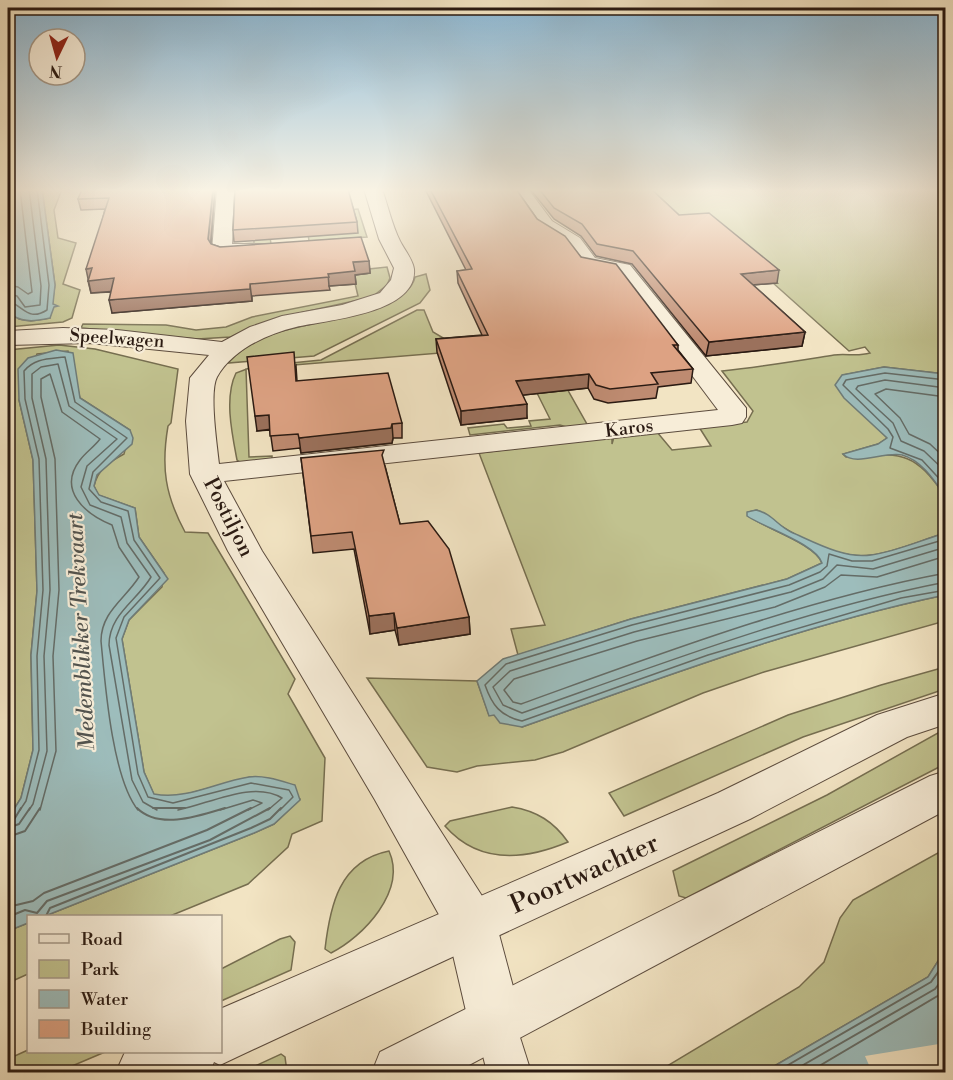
<svg xmlns="http://www.w3.org/2000/svg" width="953" height="1080" font-family="'Libre Bodoni',serif">
<style>
.green{fill:#c1c28f;stroke:#766e50;stroke-width:1.5}
.water{fill:#9dbdbc;stroke:#6f7c78;stroke-width:1.5}
.pier{fill:#f2e4c3}
.lines{fill:none;stroke-linecap:round;stroke-linejoin:round}
.shore-far1{stroke:#646c67;stroke-width:1.5}
.shore{stroke:#646c67;stroke-width:2}
.service-casing{stroke:#5c4c3e;stroke-width:2}
.minor-casing{stroke:#5c4c3e;stroke-width:2}
.tertiary-casing{stroke:#5c4c3e;stroke-width:2}
.service{fill:#f7edd8;fill-rule:evenodd}
.minor{fill:#f7edd8;fill-rule:evenodd}
.tertiary{fill:#f7edd8;fill-rule:evenodd}
.wall{fill:#be8b71;stroke:#2a1a12;stroke-width:1.5}
.shaded-wall{fill:#9b715c;stroke:#2a1a12;stroke-width:1.5}
.building{fill:#dda283;stroke:#2a1a12;stroke-width:1.5}
.labels{text-anchor:middle;stroke-width:4.5;stroke-linejoin:round;paint-order:stroke}
.far-street-label{font-size:18px;fill:#2a1a12;stroke:#f7edd8}
.street-label{font-size:21px;fill:#2a1a12;stroke:#f7edd8}
.water-label{font-size:22px;font-style:italic;fill:#52534e;stroke:#f7edd8}
.near-street-label{font-size:26px;fill:#2a1a12;stroke:#f7edd8}
</style>
<rect width="100%" height="100%" fill="#f2e4c3"/>
<filter id="stains"><feTurbulence type="fractalNoise" baseFrequency=".00333" numOctaves="4"/><feColorMatrix values="0 0 0 0 .2 0 0 0 0 .09 0 0 0 0 .02 0 0 0 .5 -.17"/></filter>
<radialGradient id="worn" r=".72"><stop offset=".6" stop-color="#630" stop-opacity="0"/><stop offset="1" stop-color="#630" stop-opacity=".3"/></radialGradient>
<g class="green">
<polygon points="42,189 62,189 54,210 58,238 76,243 63,284 80,290 72,318 63,322 8,327 8,277 9,305 19,319 31,321 50,318 55,285"/>
<path d="M 640,189 L 945,189 L 945,374 L 884,367 L 843,375 L 887,438 L 878,444 L 843,454 L 846,457 C 900,454 912,448 945,496 L 945,530 L 942,534 C 919,541 895,552 871,555 C 834,561 785,530 757,510 L 748,512 L 748,516 C 766,529 815,544 822,563 L 787,579 L 631,619 L 518,655 L 511,629 L 545,625 L 479,453 L 612,437 L 612,444 L 614,437 L 657,432 L 672,450 L 711,446 L 699,427 L 747,422 L 753,411 L 722,371 C 760,367 796,361 834,355 C 847,353 856,357 870,353 L 865,347 L 849,351 L 763,274 Z"/>
<polygon points="358,209 367,237 309,241 308,234 270,237 271,244 240,244 254,243 253,220 249,216"/>
<polygon points="387,267 390,278 387,285 372,297 295,314 251,327 231,337 197,339 81,328 83,324 166,325 196,330 226,327 252,317 358,296 353,275 370,273 369,269"/>
<path d="M 426,274 L 430,290 L 420,303 L 314,356 L 228,363 C 240,350 253,341 270,335 C 302,322 408,313 415,277 Z"/>
<path d="M 417,310 L 424,310 L 433,332 L 465,351 L 246,369 L 249,457 L 272,456 L 272,460 L 240,462 L 237,460 C 232,434 224,397 236,373 L 252,367 L 321,360 Z"/>
<path d="M 59,345 L 95,349 L 178,369 L 171,423 L 168,426 C 161,467 165,495 185,532 L 208,533 L 295,679 L 288,694 L 325,758 L 322,821 L 292,834 L 288,847 L 248,884 L 170,916 L 45,916 L 254,833 L 274,824 L 300,799 L 273,779 L 250,777 L 187,794 L 172,797 L 154,795 L 144,772 L 122,639 L 129,620 L 162,587 L 164,573 L 139,537 L 135,508 L 98,495 L 94,486 C 98,469 109,462 124,454 L 130,430 L 80,398 L 68,351 L 37,354 L 19,400 L 33,460 L 37,591 L 31,655 L 33,750 L 21,798 L 8,819 L 8,350 Z"/>
<polygon points="513,345 544,348 588,426 570,428 560,425 470,435 468,428 504,424 507,428 531,426 529,421 550,419"/>
<path d="M 945,595 L 945,621 L 764,672 L 703,693 L 563,752 L 535,760 L 477,766 L 457,772 L 427,767 L 367,678 L 477,681 L 489,715 L 494,715 L 522,727 C 661,678 801,625 945,595 Z"/>
<polygon points="945,667 945,689 803,737 624,816 609,793 788,715 881,685"/>
<polygon points="945,729 945,764 686,898 679,896 673,871 827,795"/>
<path d="M 512,807 C 537,811 554,822 568,842 C 525,860 479,865 445,826 L 450,821 Z"/>
<polygon points="945,849 945,950 928,977 764,1072 661,1072 667,1066 799,987 824,962 840,918 853,900"/>
<path d="M 389,851 C 407,891 363,937 331,953 L 325,949 C 330,906 339,861 389,851 Z"/>
<polygon points="28,923 28,974 8,983 8,931"/>
<polygon points="290,936 295,942 291,970 221,1001 221,969 280,939"/>
<polygon points="28,1050 28,1052 105,1052 58,1072 8,1072 8,1059"/>
<polygon points="281,1054 285,1057 287,1072 242,1072"/>
</g>
<g class="water">
<path d="M 8,189 L 42,189 L 55,285 L 53,304 L 58,306 L 54,307 L 50,318 C 36,321 26,323 13,316 L 9,305 Z"/>
<path d="M 56,350 L 73,353 L 80,398 L 130,430 L 133,438 L 132,444 L 97,475 L 94,486 L 99,495 L 135,508 L 139,537 L 168,579 L 129,620 L 122,639 L 144,772 L 154,794 C 188,800 216,782 249,777 C 264,775 281,781 295,785 L 300,800 L 274,824 L 254,833 L 45,916 L 28,916 L 28,923 L 8,931 L 8,819 L 21,798 L 33,750 L 31,655 L 37,591 L 33,460 L 19,400 L 18,369 L 28,358 Z"/>
<path d="M 884,367 L 945,374 L 945,496 C 934,480 921,460 902,455 C 884,451 856,467 843,454 L 878,444 L 887,438 L 844,398 L 835,385 L 842,375 Z"/>
<path d="M 756,510 C 771,513 778,526 791,532 C 814,542 844,559 871,555 C 894,552 919,541 942,534 L 945,530 L 945,595 C 801,625 661,678 522,727 L 500,723 L 494,715 L 489,716 L 477,681 L 503,659 L 631,619 L 787,579 L 822,563 C 816,544 765,528 747,516 L 747,512 Z"/>
<polygon points="945,950 945,1072 764,1072 928,977"/>
</g>
<polygon class="pier" points="945,1043 945,1072 872,1072 865,1056"/>
<g class="lines">
<g class="shore-far1">
<polyline points="8,285 18,287 28,294 32,292 20,189"/>
<polyline points="8,294 17,296 25,307 40,305 41,286 29,189"/>
<path d="M 8,301 C 24,306 28,322 47,310 L 49,285 L 37,189"/>
<polyline points="946,380 885,373 846,380 843,385 888,429 893,437 890,448 922,460 946,486"/>
<polyline points="946,388 885,380 858,386 856,389 893,423 901,441 924,451 946,472"/>
<polyline points="946,397 886,389 875,394 900,418 909,434 930,444 946,459"/>
<path d="M 946,539 L 872,561 L 852,561 L 829,554 L 827,566 L 820,572 L 789,585 L 632,625 L 506,664 L 485,685 C 492,705 500,716 522,721 L 708,655 L 901,598 L 946,590"/>
<path d="M 946,547 L 873,569 L 837,565 L 823,579 L 791,592 L 634,632 L 510,671 L 493,687 L 503,705 L 522,713 C 661,664 801,610 946,582"/>
<path d="M 946,556 L 877,577 L 841,575 L 825,587 L 775,607 L 637,641 L 514,679 L 504,690 L 513,702 L 521,704 C 660,654 801,600 946,573"/>
<path d="M 20,810 L 26,801 L 39,750 L 37,656 L 43,590 L 39,459 L 25,399 L 24,371 C 35,358 49,359 65,357 L 75,402 L 127,438 L 93,472 L 89,489 L 101,502 L 128,511 L 134,540 L 160,578 L 124,617 L 116,638 L 138,774 L 148,797 L 173,803 L 251,783 L 289,790 L 293,797 L 280,810"/>
<path d="M 29,810 L 33,804 L 47,751 L 44,656 L 50,590 L 46,459 L 32,398 L 32,374 L 41,367 L 58,364 L 69,406 L 117,439 L 87,466 L 81,487 L 90,505 L 121,517 L 127,543 L 151,577 C 137,601 109,614 109,645 L 132,780 L 143,802 L 157,810"/>
<path d="M 40,810 L 56,751 L 53,656 L 59,590 L 55,459 L 41,397 L 41,379 L 50,374 L 62,412 L 100,439 C 94,447 86,452 80,460 C 57,490 85,514 112,525 L 119,547 L 139,577 C 125,599 101,612 101,641 C 105,683 112,778 138,810"/>
<path d="M 178,810 C 209,804 253,780 282,798 L 268,810"/>
<polyline points="220,810 253,800 262,803 248,810"/>
</g>
<g class="shore">
<path d="M 137,808 C 159,830 199,816 225,808"/>
<polyline points="153,808 185,808"/>
<polyline points="8,820 15,818 21,808"/>
<polyline points="8,828 19,824 30,808"/>
<polyline points="8,837 25,831 40,808"/>
<polyline points="8,907 33,901 44,893 207,830 251,808"/>
<polyline points="46,916 50,908 251,828 270,819 281,808"/>
<polyline points="8,917 25,910 37,913 47,901 210,840 270,808"/>
<polyline points="776,1072 931,982 946,961"/>
<polyline points="791,1072 935,989 946,975"/>
<polyline points="809,1072 946,991"/>
</g>
<defs>
<polygon id="service" points="496,1003 511,1009 531,1072 487,1072 475,1024 481,1009"/>
<g id="minor">
<polygon points="217,189 235,189 232,244 270,244 273,248 270,252 222,257 215,255 212,251"/>
<path d="M 364,189 L 382,189 C 388,206 392,225 400,241 C 404,249 413,260 414,269 C 418,314 326,320 296,327 C 267,334 232,350 217,377 C 209,392 217,445 219,464 L 718,410 L 616,274 L 581,267 L 566,246 L 538,229 L 510,189 L 528,189 L 552,221 L 580,238 L 595,258 L 630,265 L 746,408 L 746,417 L 742,423 L 732,425 L 224,481 L 262,551 L 489,907 L 496,923 L 523,1024 L 515,1043 L 496,1051 L 477,1043 L 469,1024 L 447,929 L 375,800 L 228,551 L 190,474 L 186,421 L 190,378 L 209,355 L 90,343 L 8,345 L 8,331 L 63,328 L 117,330 L 222,342 L 250,327 L 282,316 L 342,305 L 380,293 L 391,280 L 394,268 L 379,239 Z"/>
</g>
<g id="tertiary">
<polygon points="946,693 946,724 907,737 750,819 239,1056 220,1065 214,1062 210,1072 116,1072 125,1052 220,1052 220,1009 718,793 877,715"/>
<polygon points="946,771 946,810 456,1072 372,1072 380,1052 930,776"/>
</g>
</defs>
<use href="#service" class="service-casing"/>
<use href="#minor" class="minor-casing"/>
<use href="#tertiary" class="tertiary-casing"/>
<use href="#service" class="service"/>
<use href="#minor" class="minor"/>
<use href="#tertiary" class="tertiary"/>
</g>
<g class="wall">
<polygon points="215,189 211,244 220,247 369,261 370,273 355,275 356,284 329,286 330,290 252,296 252,301 112,313 111,292 91,293 88,281 105,209 81,210 78,199"/>
<polygon points="235,189 362,189 348,191 357,222 358,233 234,242 233,230"/>
<polygon points="425,189 516,189 537,219 581,257 678,345 678,350 693,369 691,383 658,387 656,398 608,403 594,399 588,388 523,395 527,418 461,425 437,352 436,339 482,335 458,283 457,271 466,270"/>
<polygon points="530,189 651,189 679,215 777,283 753,285 805,332 802,346 706,356 632,264 596,256 581,236 554,219"/>
<polygon points="296,366 297,381 402,423 402,438 393,438 392,443 301,453 300,448 273,451 270,430 257,431"/>
<polygon points="301,458 385,466 400,524 469,617 470,634 399,645 395,630 370,634 354,549 313,553"/>
</g>
<g class="shaded-wall">
<polygon points="213,189 215,189 210,251 208,239"/>
<polygon points="369,261 370,273 355,275 356,284 329,286 328,274 353,262"/>
<polygon points="92,268 114,278 117,291 91,293 86,269"/>
<polygon points="779,270 777,283 739,286 741,274"/>
<polygon points="250,284 252,301 112,313 109,300"/>
<polygon points="805,332 802,346 706,356 709,342"/>
<polygon points="589,374 588,388 515,396 516,381"/>
<polygon points="527,404 527,418 461,425 461,411"/>
<polygon points="269,415 272,429 257,431 255,416"/>
<polygon points="392,424 393,438 392,443 301,453 299,438"/>
<polygon points="394,613 395,630 370,634 369,616"/>
<polygon points="469,617 470,634 399,645 397,628"/>
</g>
<g class="building">
<polygon points="82,189 213,189 208,239 211,244 220,247 361,237 369,261 353,262 355,271 328,274 329,277 250,284 250,289 109,300 114,278 88,281 92,268 86,269 109,198 78,199"/>
<polygon points="235,189 348,189 357,222 233,230"/>
<polygon points="430,189 516,189 537,219 565,236 581,257 616,264 678,345 673,345 693,369 651,373 658,384 610,389 596,385 589,374 516,381 527,404 461,411 436,339 488,335 457,271 472,269"/>
<polygon points="539,189 651,189 679,215 709,213 779,270 741,274 805,332 709,342 633,251 597,244 582,224 554,208"/>
<polygon points="294,352 296,381 388,373 402,423 392,424 391,428 299,438 298,434 270,436 269,415 255,416 247,357"/>
<polygon points="384,450 382,455 400,524 428,521 449,549 469,617 397,628 394,613 369,616 352,532 311,536 301,458"/>
</g>
<linearGradient id="sky" x2="0" y2="1"><stop stop-color="#8ab8d6"/><stop offset="0.56" stop-color="#f9f3e4"/><stop offset="1" stop-color="#f9f3e4" stop-opacity="0"/></linearGradient>
<rect width="953" height="340" fill="url(#sky)"/>
<g class="labels">
<g class="far-street-label">
<text transform="translate(117 338) rotate(4)" y="6">Speelwagen</text>
<text transform="translate(629 428) rotate(-7)" y="6">Karos</text>
</g>
<g class="street-label">
<text transform="translate(229 517) rotate(63)" y="7">Postiljon</text>
</g>
<g class="water-label">
<text transform="translate(80 632) rotate(-93)" y="8">Medemblikker Trekvaart</text>
</g>
<g class="near-street-label">
<text transform="translate(584 873) rotate(-24)" y="9">Poortwachter</text>
</g>
</g>
<rect width="953" height="1080" fill="none" stroke="#f2e4c3" stroke-width="30"/>
<rect x="9" y="9" width="935" height="1062" fill="none" stroke="#2a1a12" stroke-width="3"/>
<rect x="15" y="15" width="923" height="1050" fill="none" stroke="#2a1a12" stroke-width="1.5"/>
<rect x="27" y="915" width="195" height="138" fill="#f7edd8" stroke="#a59989" stroke-width="1.5"/>
<rect x="39" y="934" width="30" height="9" fill="#f7edd8" stroke="#a59989" stroke-width="1.5"/>
<text x="81" y="945" font-size="18" fill="#2a1a12">Road</text>
<rect x="39" y="960" width="30" height="18" fill="#c1c28f" stroke="#a59989" stroke-width="1.5"/>
<text x="81" y="975" font-size="18" fill="#2a1a12">Park</text>
<rect x="39" y="990" width="30" height="18" fill="#9dbdbc" stroke="#a59989" stroke-width="1.5"/>
<text x="81" y="1005" font-size="18" fill="#2a1a12">Water</text>
<rect x="39" y="1020" width="30" height="18" fill="#dda283" stroke="#a59989" stroke-width="1.5"/>
<text x="81" y="1035" font-size="18" fill="#2a1a12">Building</text>
<g transform="translate(57 57) rotate(185)"><circle r="28" fill="#f7edd8" stroke="#a59989" stroke-width="1.5"/>
<path d="M0-4.5L10 22L0 15L-10 22Z" fill="#8f2418"/>
<text y="-9" font-size="16" font-weight="bold" text-anchor="middle" fill="#2a1a12">N</text>
</g>
<rect width="100%" height="100%" filter="url(#stains)"/>
<rect width="100%" height="100%" fill="url(#worn)"/>
</svg>
